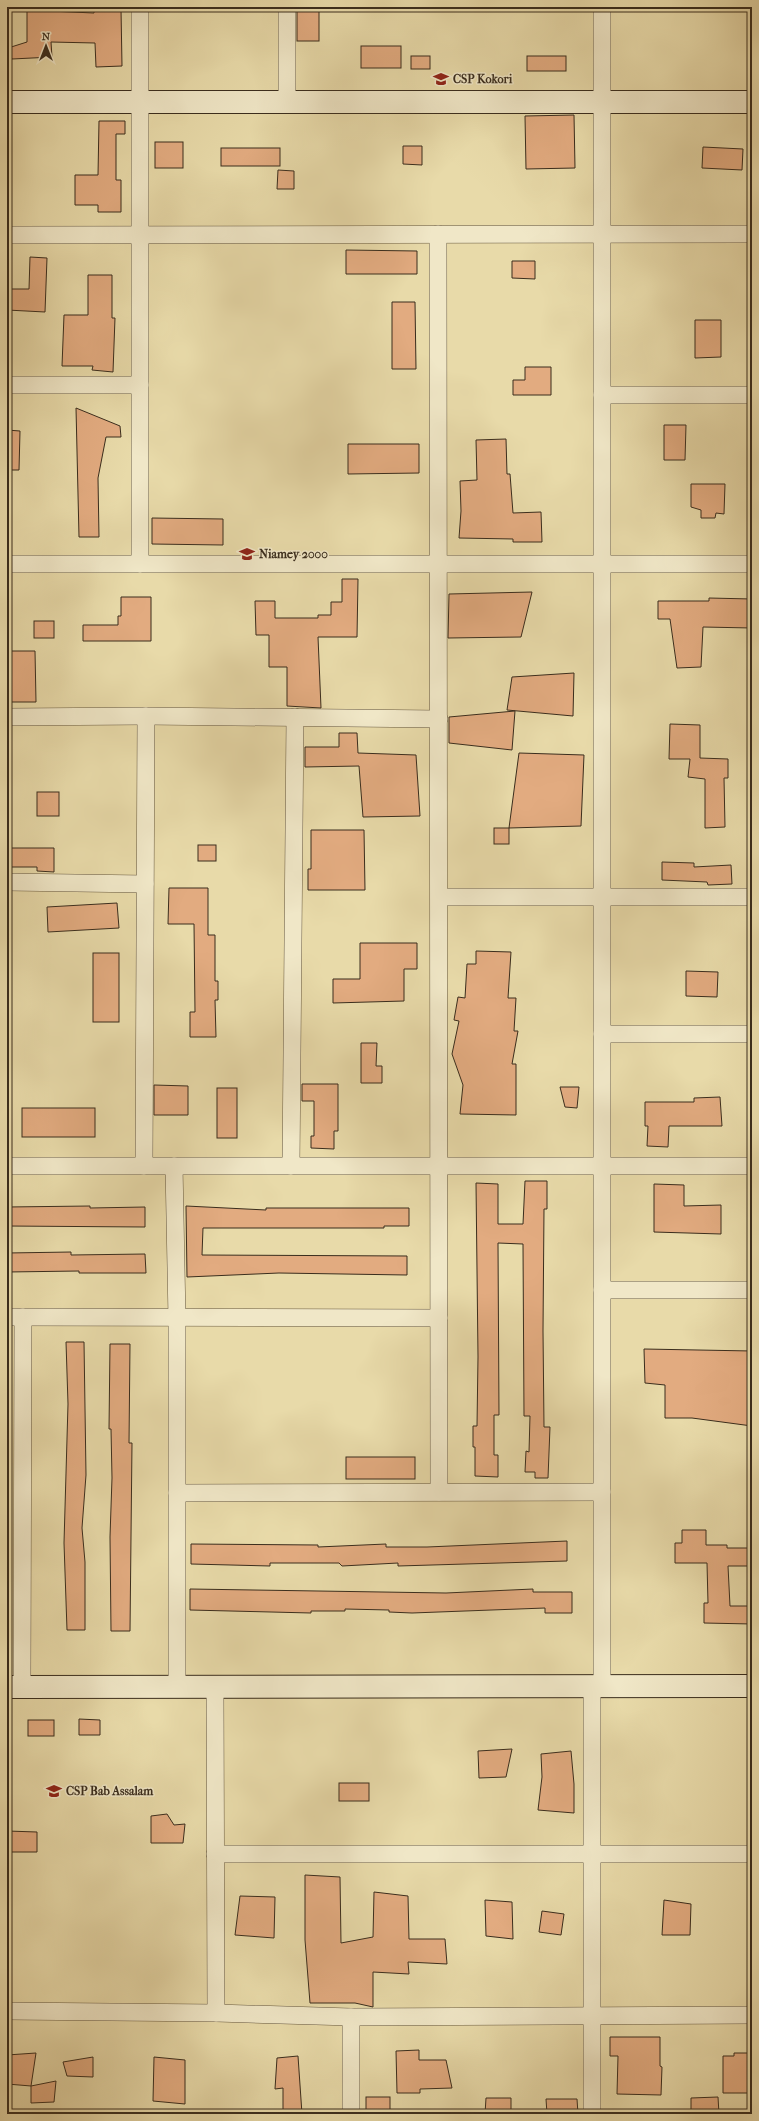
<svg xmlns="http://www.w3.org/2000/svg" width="759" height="2121" font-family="'IM FELL French Canon',serif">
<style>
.building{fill:#e2ab80;stroke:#3a2d1d}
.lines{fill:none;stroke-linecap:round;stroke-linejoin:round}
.street-casing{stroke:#665840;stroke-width:18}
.secondary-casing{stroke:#3a2d1d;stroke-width:24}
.street{stroke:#f0e7c7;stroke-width:17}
.secondary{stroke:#f0e7c7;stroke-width:22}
.labels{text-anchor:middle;stroke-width:3;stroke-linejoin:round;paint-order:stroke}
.poi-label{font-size:12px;font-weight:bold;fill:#3a2d1d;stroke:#f0e7c7;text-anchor:start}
</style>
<rect width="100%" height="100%" fill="#e8daa9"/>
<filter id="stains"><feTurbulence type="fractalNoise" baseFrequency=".005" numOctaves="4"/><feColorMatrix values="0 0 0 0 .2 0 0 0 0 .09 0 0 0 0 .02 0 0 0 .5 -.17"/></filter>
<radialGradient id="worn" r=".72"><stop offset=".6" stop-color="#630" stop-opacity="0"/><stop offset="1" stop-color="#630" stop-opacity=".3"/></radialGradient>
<g class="building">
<rect x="297" y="7" width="22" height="34"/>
<polygon points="94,9 121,9 122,66 96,67 95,43 51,42 52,57 12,59 8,48 27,42 27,10 94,13"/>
<rect x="361" y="46" width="40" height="22"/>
<rect x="411" y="56" width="19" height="13"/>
<rect x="527" y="56" width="39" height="15"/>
<polygon points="574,115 575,168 526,169 525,116"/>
<polygon points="99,121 125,121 125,134 116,134 116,180 121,180 121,212 98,212 98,205 75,205 75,175 98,175"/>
<rect x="155" y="142" width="28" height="26"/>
<polygon points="403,146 422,146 422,165 403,164"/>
<polygon points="703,147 743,149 742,170 702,168"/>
<rect x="221" y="148" width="59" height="18"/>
<polygon points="278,170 294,171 294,189 277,189"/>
<polygon points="346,250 417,251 417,274 346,274"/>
<polygon points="30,257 47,258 45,312 7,310 7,289 29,289"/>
<polygon points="512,261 535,261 535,279 512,278"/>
<polygon points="88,275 112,275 112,318 115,318 113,372 92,370 93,366 62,366 64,315 88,315"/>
<polygon points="392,302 415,302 416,369 392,369"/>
<polygon points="695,320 721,320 721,357 695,358"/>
<polygon points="525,367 551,367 551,395 513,395 513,380 525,380"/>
<polygon points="76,408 120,426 121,437 106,437 98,478 99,537 79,537"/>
<polygon points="664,425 686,425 685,460 664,460"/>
<polygon points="7,430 20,431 19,470 7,470"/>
<polygon points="506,439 507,474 510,474 513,513 541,512 542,542 513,542 513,539 459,538 461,511 460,481 477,480 476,440"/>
<polygon points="348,444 419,444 419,473 348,474"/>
<polygon points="691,484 725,484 724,514 716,513 715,518 701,518 701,510 691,507"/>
<polygon points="152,518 223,519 223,545 152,544"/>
<polygon points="342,579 358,579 357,637 318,637 321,708 287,706 287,667 269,667 269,635 256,635 255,601 275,601 275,618 318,618 318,615 331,615 331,602 342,602"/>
<polygon points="532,592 521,637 448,638 449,594"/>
<polygon points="121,597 151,597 151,641 83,641 83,625 118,625 118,616 121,616"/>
<polygon points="709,598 752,599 752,628 703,627 701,667 677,668 670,619 658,619 658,601 709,601"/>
<rect x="34" y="621" width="20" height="17"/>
<polygon points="9,651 35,651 36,702 9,702"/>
<polygon points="574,673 573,716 507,710 512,677"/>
<polygon points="515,711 512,750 449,743 449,717"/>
<polygon points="670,724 700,725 700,758 728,759 728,778 724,778 725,827 705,828 705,779 688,777 690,759 669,759"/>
<polygon points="339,733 357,733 358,753 416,755 420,816 363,817 359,766 305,767 305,747 339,747"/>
<polygon points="519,753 584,755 581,826 509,828"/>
<rect x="37" y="792" width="22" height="24"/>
<rect x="494" y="828" width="15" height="16"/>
<polygon points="311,830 364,830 365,890 308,890 308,869 311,869"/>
<rect x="198" y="845" width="18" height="16"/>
<polygon points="7,848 54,848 54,872 37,871 37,867 7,867"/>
<polygon points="662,862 694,863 694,867 731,865 732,884 708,885 707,882 662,880"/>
<polygon points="169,888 208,888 208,935 215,935 215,981 218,981 218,1000 215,1000 216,1037 190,1037 190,1012 195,1012 194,924 168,924"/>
<polygon points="117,903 119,928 48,932 47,907"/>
<polygon points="360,943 417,943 417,969 404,969 404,1001 333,1003 333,979 360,979"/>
<polygon points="476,951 511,952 508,998 516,998 514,1031 518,1031 512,1064 516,1064 516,1115 460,1114 463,1085 452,1054 459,1021 454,1020 458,997 465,998 467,964 476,964"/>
<rect x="93" y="953" width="26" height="69"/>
<polygon points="686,971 718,972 717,997 686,996"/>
<polygon points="361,1043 377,1043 376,1066 382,1066 382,1083 361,1083"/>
<polygon points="302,1084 338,1084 338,1131 334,1131 334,1149 311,1148 311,1136 314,1136 314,1101 302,1101"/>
<polygon points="154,1085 188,1086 188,1115 154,1115"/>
<polygon points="560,1087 579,1087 577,1108 565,1107"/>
<rect x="217" y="1088" width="20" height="50"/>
<polygon points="720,1097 722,1126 669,1126 668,1147 647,1146 648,1126 645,1126 645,1102 694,1102 694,1098"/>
<rect x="22" y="1108" width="73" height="29"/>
<polygon points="525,1181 547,1181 547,1209 544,1209 543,1331 544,1427 550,1427 548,1478 535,1478 535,1472 525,1472 526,1451 529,1452 530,1416 524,1416 523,1244 498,1243 499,1415 494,1415 494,1455 498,1455 498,1477 475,1476 475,1447 473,1447 473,1426 477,1426 478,1357 476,1183 498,1184 498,1224 523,1224"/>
<polygon points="654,1184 684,1185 684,1206 721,1205 721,1234 654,1232"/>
<polygon points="90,1206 90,1208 145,1207 145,1227 7,1226 7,1207"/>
<polygon points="186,1206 266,1210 266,1208 409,1208 409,1226 384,1226 384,1228 203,1228 202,1255 407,1256 407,1275 279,1273 187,1277"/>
<polygon points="71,1252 71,1255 145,1254 146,1273 79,1273 79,1271 7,1272 7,1253"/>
<polygon points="66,1342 84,1342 86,1475 82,1528 85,1562 85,1630 67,1630 64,1543 68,1404"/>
<polygon points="110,1344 130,1344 129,1443 132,1443 130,1631 111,1631 110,1537 112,1478 111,1429 109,1429"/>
<polygon points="644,1349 752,1351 752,1426 692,1418 665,1418 665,1385 645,1383"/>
<rect x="346" y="1457" width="69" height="22"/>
<polygon points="682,1530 706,1530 706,1545 727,1545 727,1548 752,1548 752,1566 728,1566 730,1606 752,1606 752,1624 704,1623 704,1603 708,1603 707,1563 675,1563 675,1543 682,1543"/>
<polygon points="567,1541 567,1561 398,1566 398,1563 342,1566 339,1563 270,1563 270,1566 191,1564 191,1544 318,1545 318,1547 386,1544 386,1547 427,1547"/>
<polygon points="190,1589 446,1593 533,1589 533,1592 572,1592 572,1613 545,1613 545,1608 412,1613 389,1612 389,1610 345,1609 345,1611 311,1611 311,1613 190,1610"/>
<polygon points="79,1719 100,1720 100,1735 79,1735"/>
<rect x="28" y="1720" width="26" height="16"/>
<polygon points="512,1749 506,1777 479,1778 478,1751"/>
<polygon points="571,1751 574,1784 574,1813 538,1810 542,1777 541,1754"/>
<rect x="339" y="1783" width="30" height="18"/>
<polygon points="167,1814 174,1825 185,1824 183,1843 151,1843 151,1816"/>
<polygon points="7,1831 37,1832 37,1852 7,1852"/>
<polygon points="305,1875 340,1877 341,1943 373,1937 374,1892 408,1896 409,1939 445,1939 447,1964 408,1962 409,1974 373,1972 373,2007 355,2003 310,2003 305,1940"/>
<polygon points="240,1896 275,1897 274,1938 235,1935"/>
<polygon points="485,1900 512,1902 513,1939 486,1936"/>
<polygon points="664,1900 691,1904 690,1935 662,1935"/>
<polygon points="542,1911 564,1914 561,1935 539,1932"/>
<polygon points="610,2037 660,2037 660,2066 662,2067 661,2095 617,2094 618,2056 610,2056"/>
<polygon points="419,2050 419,2060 446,2060 452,2088 420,2089 420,2093 397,2093 396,2051"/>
<polygon points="36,2053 31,2086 7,2084 7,2055"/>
<polygon points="734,2053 748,2053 748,2093 723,2093 723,2056 734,2056"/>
<polygon points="298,2056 302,2114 283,2114 283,2088 275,2089 277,2058"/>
<polygon points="93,2057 93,2077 67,2076 63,2062"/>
<polygon points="154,2057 185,2060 185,2104 153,2101"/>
<polygon points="56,2081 54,2102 31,2103 31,2086"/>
<rect x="366" y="2097" width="24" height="17"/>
<polygon points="718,2097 719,2114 691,2114 691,2098"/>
<polygon points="486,2098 511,2098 511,2114 485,2114"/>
<polygon points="546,2099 577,2099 578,2114 547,2114"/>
</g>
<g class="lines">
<defs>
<g id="street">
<polyline points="140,7 140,564"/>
<polyline points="287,7 287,102"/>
<polyline points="602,7 602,1686"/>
<polyline points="438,234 439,1492"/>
<polyline points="7,235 752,234"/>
<polyline points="7,385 140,385"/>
<polyline points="602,395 752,395"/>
<polyline points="7,564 752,564"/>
<polyline points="7,717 146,716 439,719"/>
<polyline points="7,882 145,884"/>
<polyline points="439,897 752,897"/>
<polyline points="602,1034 752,1034"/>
<polyline points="7,1166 752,1166"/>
<polyline points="144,1166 146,716"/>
<polyline points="174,1166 177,1318 177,1687"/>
<polyline points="291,1166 295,717"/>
<polyline points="602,1290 752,1290"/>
<polyline points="7,1317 439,1318"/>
<polyline points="177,1493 602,1492"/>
<polyline points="592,1686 592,2114"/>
<polyline points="22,1687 23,1317"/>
<polyline points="215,1687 216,2013"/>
<polyline points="215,1854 752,1854"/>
<polyline points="7,2011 216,2013 351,2017 752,2015"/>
<polyline points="351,2017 351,2114"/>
</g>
<g id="secondary">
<polyline points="7,102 752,102"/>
<polyline points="7,1687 752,1686"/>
</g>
</defs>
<use href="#street" class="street-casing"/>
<use href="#secondary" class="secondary-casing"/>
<use href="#street" class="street"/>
<use href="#secondary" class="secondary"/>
</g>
<defs>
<symbol id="school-bare" viewBox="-9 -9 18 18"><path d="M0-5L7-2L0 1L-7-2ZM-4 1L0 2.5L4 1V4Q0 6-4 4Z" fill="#8f2418" stroke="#f0e7c7" stroke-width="2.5" paint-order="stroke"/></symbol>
</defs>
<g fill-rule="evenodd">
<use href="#school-bare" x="430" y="68" width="22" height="22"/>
<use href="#school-bare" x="236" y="543" width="22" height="22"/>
<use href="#school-bare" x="43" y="1780" width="22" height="22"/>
</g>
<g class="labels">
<g class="poi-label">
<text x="453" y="83">CSP Kokori</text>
<text x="259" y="558">Niamey 2000</text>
<text x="66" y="1795">CSP Bab Assalam</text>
</g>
</g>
<rect width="759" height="2121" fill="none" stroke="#e8daa9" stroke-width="24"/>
<rect x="8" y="8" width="743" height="2105" fill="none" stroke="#3a2d1d" stroke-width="2"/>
<rect x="12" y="12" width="735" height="2097" fill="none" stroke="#3a2d1d"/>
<g transform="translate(46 46)" stroke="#f0e7c7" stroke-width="3" paint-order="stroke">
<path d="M0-3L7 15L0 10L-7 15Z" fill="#3a2d1d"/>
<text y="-6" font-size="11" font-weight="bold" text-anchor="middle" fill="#3a2d1d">N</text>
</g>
<rect width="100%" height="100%" filter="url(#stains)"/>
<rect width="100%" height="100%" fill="url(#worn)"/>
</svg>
